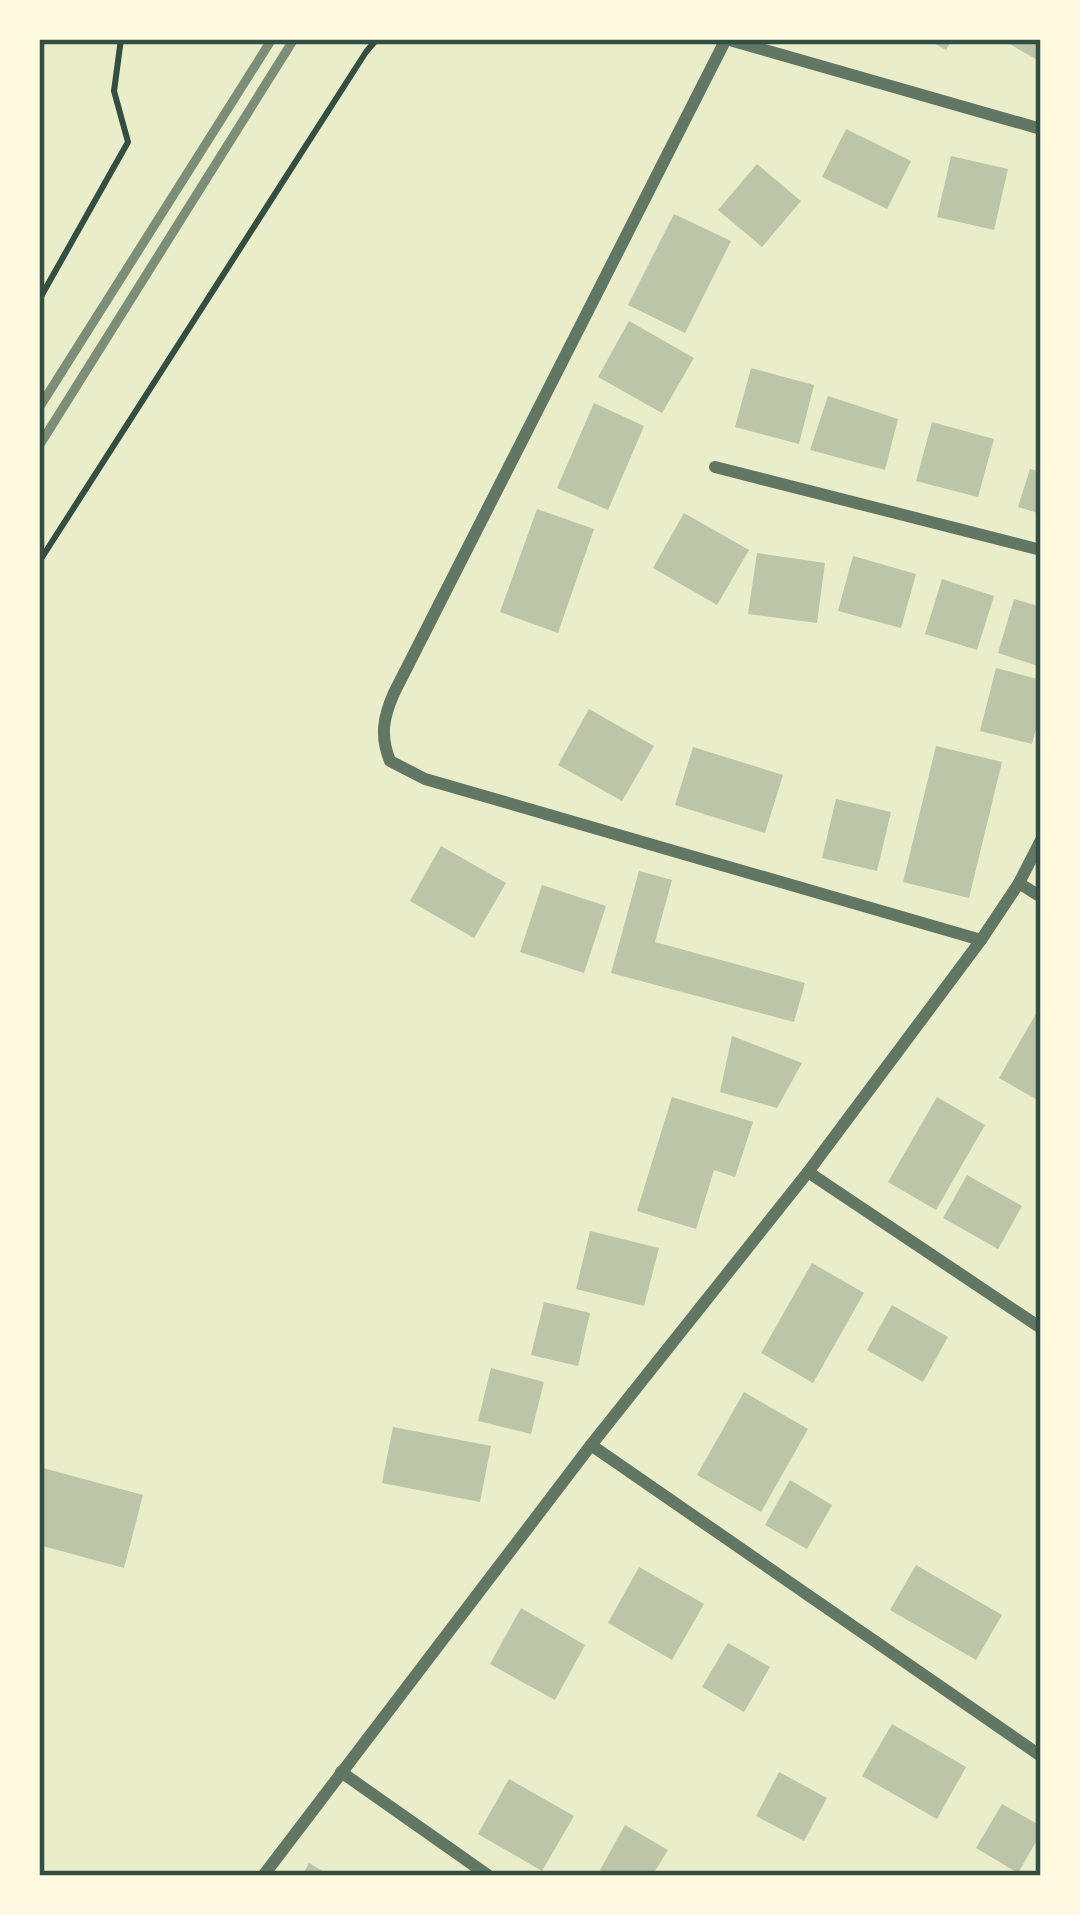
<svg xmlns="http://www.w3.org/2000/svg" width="1080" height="1915" font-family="'Playfair Display',serif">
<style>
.building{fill:#bcc5a7}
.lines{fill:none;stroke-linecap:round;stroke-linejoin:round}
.path{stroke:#344e41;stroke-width:6}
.minor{stroke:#617663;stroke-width:12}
.rail{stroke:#7c8e77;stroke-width:9}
.neatline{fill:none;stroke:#344e41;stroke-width:4.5}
</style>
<rect width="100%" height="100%" fill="#e9edc9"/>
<g class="building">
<polygon points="926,39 952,39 946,50"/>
<polygon points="1001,39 1041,39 1041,62"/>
<polygon points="846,129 911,161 887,209 822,177"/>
<polygon points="951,156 1008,169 994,230 937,217"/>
<polygon points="757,164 801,201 762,247 718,210"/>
<polygon points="674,214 731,241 685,333 628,305"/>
<polygon points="629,321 694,358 662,413 598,377"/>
<polygon points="751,368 814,385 799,444 735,427"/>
<polygon points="828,396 898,419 885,470 810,450"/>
<polygon points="594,403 644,426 608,510 557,488"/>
<polygon points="932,422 994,439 978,497 916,481"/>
<polygon points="1030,469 1041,472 1041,514 1018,507"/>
<polygon points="537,509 594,529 558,633 500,612"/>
<polygon points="684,513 749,550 717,605 653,568"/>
<polygon points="757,553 825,563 817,623 748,614"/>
<polygon points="853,556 916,574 901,628 838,611"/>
<polygon points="942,579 994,596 977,650 925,634"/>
<polygon points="1014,599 1041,607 1041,667 998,653"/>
<polygon points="996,668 1041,680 1041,710 1032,744 980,731"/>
<polygon points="589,709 654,746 622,801 558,765"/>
<polygon points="936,746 1002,762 969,898 903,882"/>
<polygon points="693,747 783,775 765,833 675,805"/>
<polygon points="836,799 891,812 877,871 822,858"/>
<polygon points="441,846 506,883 474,938 410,901"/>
<polygon points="639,871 672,880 655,942 805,983 794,1022 611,973"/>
<polygon points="542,885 606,906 584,973 520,952"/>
<polygon points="1041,1005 1041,1102 999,1078"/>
<polygon points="732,1036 802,1063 777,1108 720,1092"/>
<polygon points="672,1097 753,1122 735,1177 714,1170 696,1229 637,1211"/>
<polygon points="937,1097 985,1125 936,1210 888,1182"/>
<polygon points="967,1175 1022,1206 998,1249 943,1218"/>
<polygon points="590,1231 659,1248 644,1306 576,1289"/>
<polygon points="812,1263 864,1293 813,1383 761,1353"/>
<polygon points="544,1302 590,1313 578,1366 531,1355"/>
<polygon points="892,1305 948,1337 923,1382 867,1350"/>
<polygon points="491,1368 544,1382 531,1434 478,1421"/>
<polygon points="744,1392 808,1429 761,1512 697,1475"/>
<polygon points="393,1427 491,1446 480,1502 382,1483"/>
<polygon points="39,1467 143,1495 124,1568 39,1545"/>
<polygon points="790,1480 832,1505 807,1549 765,1525"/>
<polygon points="916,1565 1002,1615 976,1660 890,1610"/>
<polygon points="639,1567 704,1604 672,1660 608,1623"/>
<polygon points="521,1608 585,1645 555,1700 490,1664"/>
<polygon points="728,1643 770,1667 744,1712 702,1687"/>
<polygon points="892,1724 966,1767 937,1819 862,1776"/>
<polygon points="779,1772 827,1798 804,1841 756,1816"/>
<polygon points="509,1779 574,1816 542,1871 478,1834"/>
<polygon points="1002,1804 1041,1826 1041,1833 1018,1873 976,1848"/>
<polygon points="625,1825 668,1850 652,1876 610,1876 600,1870"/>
<polygon points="309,1863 331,1876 302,1876"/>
</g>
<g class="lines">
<g class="path">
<polyline points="39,300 128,142 114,91 121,39"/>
<polyline points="39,562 366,52 377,39"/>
</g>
<g class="minor">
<path d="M 726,39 L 394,693 C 383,718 380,736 390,761 L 425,779 L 981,940"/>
<polyline points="726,39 1041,129"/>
<polyline points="715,467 1041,550"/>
<polyline points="1019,883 1041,897"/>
<polyline points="808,1172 1041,1328"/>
<polyline points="591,1445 1041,1756"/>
<polyline points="341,1772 489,1876"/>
<polyline points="263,1876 591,1445 808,1172 981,940 1019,883 1041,840"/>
</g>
<g class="rail">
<polyline points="39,408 272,39"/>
<polyline points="39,446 294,39"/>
</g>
</g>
<rect width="1080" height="1915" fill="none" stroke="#fefae0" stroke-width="84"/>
<rect x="42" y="42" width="996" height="1831" class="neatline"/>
</svg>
